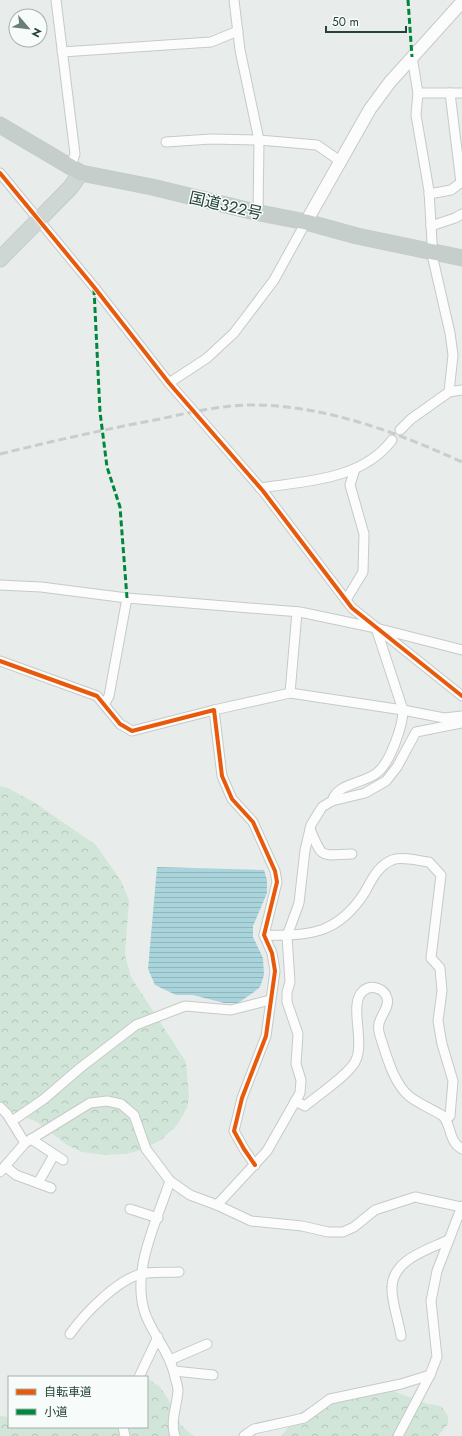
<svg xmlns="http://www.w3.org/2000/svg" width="462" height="1436" font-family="Jost,'Noto Sans JP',sans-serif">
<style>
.forest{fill:url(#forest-crowns)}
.water{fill:url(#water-rules)}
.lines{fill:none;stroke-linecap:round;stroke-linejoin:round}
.minor-casing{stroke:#c5cac8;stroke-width:11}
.tertiary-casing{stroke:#c5cac8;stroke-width:14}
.primary-casing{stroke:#c3ccc9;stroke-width:17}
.trunk-casing{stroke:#c3ccc9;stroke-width:17}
.minor{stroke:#fcfcfc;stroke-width:9}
.tertiary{stroke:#fcfcfc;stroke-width:12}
.primary{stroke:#cfd7d5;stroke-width:15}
.trunk{stroke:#c6cecc;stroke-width:15}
.rail{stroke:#c9cdcc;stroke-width:3;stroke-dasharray:8 4;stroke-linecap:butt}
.quiet{stroke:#00873e;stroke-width:3;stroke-dasharray:6 3;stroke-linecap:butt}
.cycleway-casing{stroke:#f7fbf9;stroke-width:6}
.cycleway{stroke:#e8590c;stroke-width:4}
.labels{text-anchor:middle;stroke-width:3;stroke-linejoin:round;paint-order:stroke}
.street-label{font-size:16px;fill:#24423a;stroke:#f7fbf9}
</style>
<defs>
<pattern id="forest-crowns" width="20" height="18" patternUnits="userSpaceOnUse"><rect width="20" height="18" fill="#d1e6d8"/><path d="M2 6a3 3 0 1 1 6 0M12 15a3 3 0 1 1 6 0" fill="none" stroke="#b3c6ba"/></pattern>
<pattern id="water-rules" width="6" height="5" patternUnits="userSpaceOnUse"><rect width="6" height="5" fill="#a9d4db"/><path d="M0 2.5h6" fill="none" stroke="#91b7bd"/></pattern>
</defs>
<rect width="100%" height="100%" fill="#e8edeb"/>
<g class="forest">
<polygon points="0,786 8,788 35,803 96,845 121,881 129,900 125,955 131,977 186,1062 189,1097 187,1108 177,1125 161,1140 141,1150 126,1154 105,1155 82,1152 67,1145 37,1122 0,1106"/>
<polygon points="147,1378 160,1387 168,1399 181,1425 193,1436 0,1436 0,1416 9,1417 9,1427 147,1427"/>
<polygon points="390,1390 428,1404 441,1406 448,1416 448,1424 438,1436 281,1436 301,1412 343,1391"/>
</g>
<polygon class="water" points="157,867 264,870 267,880 267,893 253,926 253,937 263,958 264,975 260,987 254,992 238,1003 224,1003 193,995 176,995 155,985 148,969"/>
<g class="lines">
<defs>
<g id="minor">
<polyline points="56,0 75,154 71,166"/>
<polyline points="234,0 240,50 259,140 258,213"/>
<polyline points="62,52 211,42 238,31"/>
<polyline points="412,57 418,93 416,115 429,191 433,259 450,333 453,355 449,392 462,390"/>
<polyline points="418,93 462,93"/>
<polyline points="450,93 461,183"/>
<polyline points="166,142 211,139 259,140 317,145 340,161"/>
<polyline points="0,173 94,287 169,383 263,491 352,608 462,696"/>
<polyline points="429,194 451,190 462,182"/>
<polyline points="431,226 455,218 462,214"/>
<polyline points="169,383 207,358 234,333 274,280 306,222"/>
<polyline points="400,430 411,419 449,392"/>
<path d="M 260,488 C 306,481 362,480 392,440"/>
<polyline points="0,585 41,587 127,598 300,612 376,628 462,650"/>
<polyline points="346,600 363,572 364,534 350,485 355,469"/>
<polyline points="0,661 97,696 120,724 132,731 214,710 222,776 232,799 253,822 275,871 277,882 264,935 272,953 275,971 266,1036 242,1098 234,1131 244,1149 255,1165"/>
<polyline points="290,693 297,612"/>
<polyline points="105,703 109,696 127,598"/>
<polyline points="214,710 290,693 403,710 376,628"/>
<path d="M 332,801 C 338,782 365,784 378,772 C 390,762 403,726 403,710 L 444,718 L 462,716"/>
<path d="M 310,829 C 323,860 320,855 352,854"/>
<path d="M 264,935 C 310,937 339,933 365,892 C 372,879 378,866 392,860 C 401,856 419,861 429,862 L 441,875 L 431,958 L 440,968 L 442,991 L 438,1021 L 442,1044 L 453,1081 L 450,1116 L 446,1119"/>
<path d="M 295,1101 L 305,1106 C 318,1095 347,1076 355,1062 C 366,1042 348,1004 363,991 C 371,984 384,988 387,998 C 390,1007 380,1016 379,1024 C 377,1031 381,1038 383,1045 C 388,1061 395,1084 409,1096 C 419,1104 432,1109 443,1116 C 452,1126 448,1141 462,1149"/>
<polyline points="0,1107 7,1114 25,1143"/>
<polyline points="12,1121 44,1099 80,1068 136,1025 185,1006 231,1010 270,1000"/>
<polyline points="31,1139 63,1160"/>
<polyline points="5,1166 16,1175 51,1188"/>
<polyline points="0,1172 25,1143 90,1103 107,1101 121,1104 134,1115 146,1149 170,1181 190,1195 217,1205 251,1221 302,1226 328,1232 343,1232 354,1227 375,1210 415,1197 462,1207"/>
<path d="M 170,1181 C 157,1220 132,1269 144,1310 C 150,1332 169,1350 174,1373 C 175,1379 178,1385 178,1391 C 177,1406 170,1421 175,1436"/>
<polyline points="38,1183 54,1155"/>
<polyline points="217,1205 267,1151 300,1093 301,1080 296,1064 298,1034 287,1002 287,992 290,982 287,936 299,903 305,850 311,825 322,807 332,801 365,793 386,781 397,767 416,732 462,723"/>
<polyline points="130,1209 158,1218"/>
<path d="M 70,1334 C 84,1314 117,1280 141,1274 C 153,1271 167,1273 179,1272"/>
<path d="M 401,1336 C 399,1322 391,1300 392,1287 C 393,1259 428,1250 448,1240"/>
<polyline points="170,1360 207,1344"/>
<polyline points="174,1371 213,1375"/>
<polyline points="139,1377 158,1337"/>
<polyline points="123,1427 125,1436"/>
<polyline points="244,1436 254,1429 304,1418 330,1399 401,1384 430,1375 437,1357 431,1301 437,1271 462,1206"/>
<polyline points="398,1436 430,1375"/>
</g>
<polyline id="tertiary" points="306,222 370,109 390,82 462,2"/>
<polyline id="primary" points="0,259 70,188 81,173"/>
<polyline id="trunk" points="0,125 81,173 152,187 255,212 306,222 357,236 462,258"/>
</defs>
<use href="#minor" class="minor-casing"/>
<use href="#tertiary" class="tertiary-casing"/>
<use href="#primary" class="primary-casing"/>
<use href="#trunk" class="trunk-casing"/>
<use href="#minor" class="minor"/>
<use href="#tertiary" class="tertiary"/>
<use href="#primary" class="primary"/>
<use href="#trunk" class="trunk"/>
<path class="rail" d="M 0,454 C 53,441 106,429 160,419 C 192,412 226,404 259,405 C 330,407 398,433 462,462"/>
<g class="quiet">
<polyline points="408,0 412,57"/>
<polyline points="94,289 100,412 107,467 120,507 127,598"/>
</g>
<defs>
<g id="cycleway">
<polyline points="0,173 94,287 169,383 263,491 352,608 462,696"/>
<polyline points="0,661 97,696 120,724 132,731 214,710 222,776 232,799 253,822 275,871 277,882 264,935 272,953 275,971 266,1036 242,1098 234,1131 244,1149 255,1165"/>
</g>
</defs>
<use href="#cycleway" class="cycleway-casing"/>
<use href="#cycleway" class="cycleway"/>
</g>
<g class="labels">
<g class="street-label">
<text transform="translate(226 205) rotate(13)" y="6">国道322号</text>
</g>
</g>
<rect x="8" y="1376" width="140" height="52" fill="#f7fbf9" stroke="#a3b1ad"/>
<rect x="16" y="1389" width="20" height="6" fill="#e8590c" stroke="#a3b1ad"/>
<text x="44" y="1396" font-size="12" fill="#24423a">自転車道</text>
<rect x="16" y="1409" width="20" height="6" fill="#00873e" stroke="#a3b1ad"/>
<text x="44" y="1416" font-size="12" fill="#24423a">小道</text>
<g transform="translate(28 28) rotate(118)"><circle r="19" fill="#f7fbf9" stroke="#a3b1ad"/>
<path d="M0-3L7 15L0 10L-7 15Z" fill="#697e78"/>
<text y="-6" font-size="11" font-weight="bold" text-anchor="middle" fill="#24423a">N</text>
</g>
<path d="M326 26v6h80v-6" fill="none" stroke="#24423a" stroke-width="2"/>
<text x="332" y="26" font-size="12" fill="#24423a" stroke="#f7fbf9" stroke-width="3" paint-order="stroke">50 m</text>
</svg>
